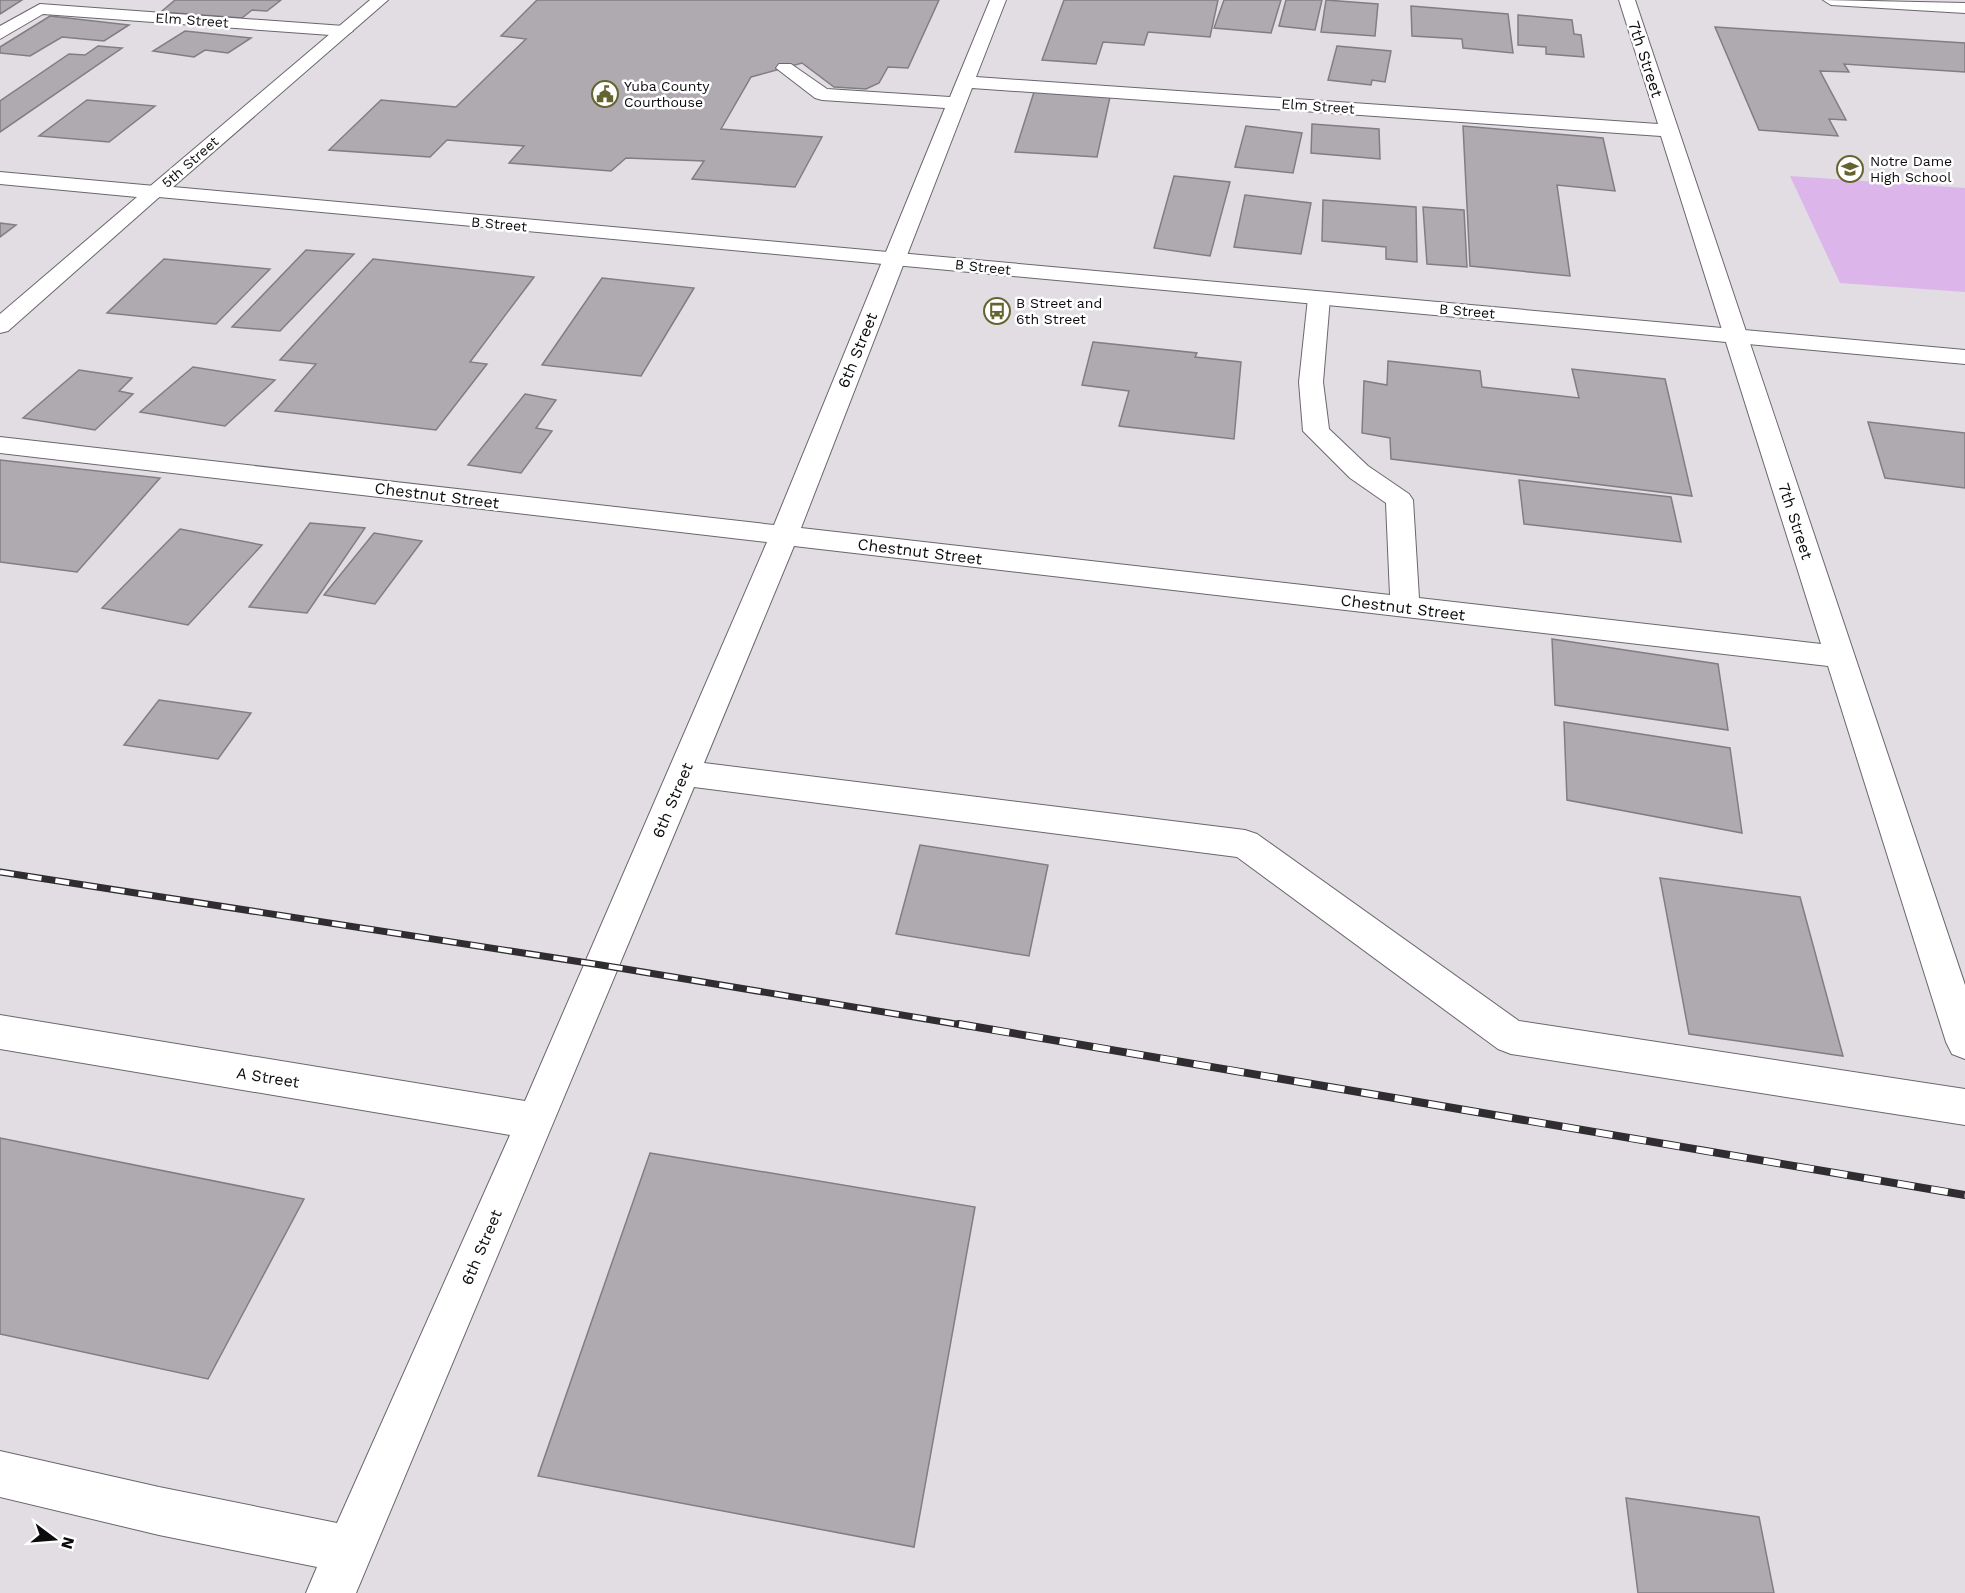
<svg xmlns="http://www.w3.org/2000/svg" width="1965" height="1593" font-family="'Work Sans',sans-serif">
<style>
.green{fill:#dcb6ea}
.building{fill:#aeaaaf;stroke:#817e83;stroke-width:1.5}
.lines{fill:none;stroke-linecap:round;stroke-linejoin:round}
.minor-casing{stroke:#6a676c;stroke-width:2}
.major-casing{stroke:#6a676c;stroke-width:2}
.minor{fill:#fff;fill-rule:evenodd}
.major{fill:#fff;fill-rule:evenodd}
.rail-far1-casing{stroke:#2f2d30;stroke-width:7}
.rail-casing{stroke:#2f2d30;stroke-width:8}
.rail-far1{stroke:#fff;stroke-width:4.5;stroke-dasharray:14;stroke-linecap:butt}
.rail{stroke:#fff;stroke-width:6;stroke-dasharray:17;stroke-linecap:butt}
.labels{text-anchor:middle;stroke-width:5;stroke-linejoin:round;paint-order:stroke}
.far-street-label{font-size:14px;fill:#0c0b0d;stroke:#fff}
.far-poi-label{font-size:14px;fill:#0c0b0d;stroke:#fff;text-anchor:start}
.street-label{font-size:16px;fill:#0c0b0d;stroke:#fff}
</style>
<rect width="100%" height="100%" fill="#e1dde3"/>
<polygon class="green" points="1790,176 1965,188 1965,292 1840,283"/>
<g class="building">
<polygon points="0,0 22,0 0,14"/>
<polygon points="175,0 281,0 267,11 252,10 242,18 161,12"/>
<polygon points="537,0 939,0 908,68 888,67 879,83 866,89 834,87 802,63 751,77 721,129 822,137 795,187 692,179 704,161 626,158 611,171 509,163 524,146 447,140 430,157 329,150 381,100 456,107 526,39 501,36"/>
<polygon points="1064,0 1218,0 1210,37 1148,32 1144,45 1103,42 1096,64 1042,60"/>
<polygon points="1224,0 1281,0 1271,33 1214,28"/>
<polygon points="1286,0 1322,0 1315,30 1279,26"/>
<polygon points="1326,0 1378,4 1375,36 1321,32"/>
<polygon points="1411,6 1508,14 1513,53 1463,48 1462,39 1412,36"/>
<polygon points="1518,15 1572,20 1574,34 1581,35 1584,57 1546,54 1546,47 1518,45"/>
<polygon points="50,16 129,25 104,41 62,37 30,56 0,53 0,47"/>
<polygon points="1715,27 1965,43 1965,72 1844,64 1849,72 1820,71 1846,120 1829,119 1838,136 1759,130"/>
<polygon points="185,31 251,38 228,53 205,50 194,57 153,51"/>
<polygon points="98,46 122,48 0,132 0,101 69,54 85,55"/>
<polygon points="1337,46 1391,51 1385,82 1372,80 1371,85 1328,80"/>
<polygon points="1034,92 1110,97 1097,157 1015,152"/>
<polygon points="87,100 155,106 109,142 39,136"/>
<polygon points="1312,124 1379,129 1380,159 1311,153"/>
<polygon points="1246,126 1302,133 1293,173 1235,167"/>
<polygon points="1463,126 1603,138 1615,191 1557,185 1570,276 1470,266"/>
<polygon points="1174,176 1230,182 1210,256 1154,248"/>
<polygon points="1245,195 1311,203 1301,254 1234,247"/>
<polygon points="1323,200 1416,207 1417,262 1386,259 1386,247 1322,241"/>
<polygon points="1423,207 1464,210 1467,267 1427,264"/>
<polygon points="0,223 16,225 0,237"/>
<polygon points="306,250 354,254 280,331 232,327"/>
<polygon points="164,259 270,269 216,324 107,313"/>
<polygon points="373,259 534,277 470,362 487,364 436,430 275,411 316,364 280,360"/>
<polygon points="602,278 694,288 641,376 542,365"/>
<polygon points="1093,342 1197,353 1195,357 1241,362 1234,439 1119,426 1129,391 1082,385"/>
<polygon points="1388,361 1480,371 1482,387 1579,398 1572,369 1665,379 1692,496 1391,459 1390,438 1362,433 1364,381 1387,385"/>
<polygon points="193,367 275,380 225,426 140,412"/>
<polygon points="79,370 132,378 119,391 133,394 95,430 23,418"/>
<polygon points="525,394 556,400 536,428 552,431 521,473 468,465"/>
<polygon points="1868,422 1965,433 1965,488 1885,478"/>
<polygon points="0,460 160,478 77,572 0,562"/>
<polygon points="1519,480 1671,497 1681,542 1524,524"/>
<polygon points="310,523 365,528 307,613 249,607"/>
<polygon points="180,529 262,545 188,625 102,608"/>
<polygon points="374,533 422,541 375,604 324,595"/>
<polygon points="1552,639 1718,664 1728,730 1555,705"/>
<polygon points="159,700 251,713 218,759 124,745"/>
<polygon points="1564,722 1730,748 1742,833 1567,800"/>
<polygon points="920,845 1048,865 1029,956 896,934"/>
<polygon points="1660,878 1800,897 1843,1056 1689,1034"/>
<polygon points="0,1138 304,1199 208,1379 0,1334"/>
<polygon points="650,1153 975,1207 914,1547 538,1476"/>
<polygon points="1626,1498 1759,1517 1774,1593 1638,1593"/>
</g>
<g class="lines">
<defs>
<g id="minor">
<path d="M 990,0 L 1006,0 L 976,77 L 1658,124 L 1619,0 L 1635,0 L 1965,985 L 1965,1059 L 1952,1054 L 1946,1042 L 1828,666 L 794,546 L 704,763 L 1245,830 L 1257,834 L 1519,1021 L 1965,1089 L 1965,1125 L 1511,1054 L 1498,1049 L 1237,857 L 694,787 L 356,1593 L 306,1593 L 317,1567 L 159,1535 L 0,1497 L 0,1451 L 159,1487 L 337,1523 L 510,1135 L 0,1049 L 0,1015 L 525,1101 L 767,542 L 0,453 L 0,437 L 774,525 L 945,108 L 822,100 L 815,98 L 776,68 L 779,64 L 791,64 L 827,89 L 950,97 ZM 972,88 L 1661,136 L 1821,644 L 1419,598 L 1413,500 L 1409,494 L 1368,466 L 1329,429 L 1323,382 L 1330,298 L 1327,293 L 1311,293 L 1308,298 L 1299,382 L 1303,431 L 1350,478 L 1386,503 L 1390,595 L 801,528 Z"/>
<polygon points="1823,0 1965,3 1965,13 1831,5"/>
<polygon points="40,4 344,26 353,31 344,36 43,14 0,39 0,26"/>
<polygon points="0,172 155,186 162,188 165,192 8,331 0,333 0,314 137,197 0,184"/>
</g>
<polygon id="major" points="370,0 388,0 173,187 1965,350 1965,364 148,196 145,192 148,188"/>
</defs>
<use href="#minor" class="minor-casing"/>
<use href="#major" class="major-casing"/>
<use href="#minor" class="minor"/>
<use href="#major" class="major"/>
<defs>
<polyline id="rail-far1" points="0,872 601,965 968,1026"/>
<polyline id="rail" points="959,1024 1965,1195"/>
</defs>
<use href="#rail-far1" class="rail-far1-casing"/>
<use href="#rail" class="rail-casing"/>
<use href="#rail-far1" class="rail-far1"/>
<use href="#rail" class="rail"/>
</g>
<defs>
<symbol id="civic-ring" viewBox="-11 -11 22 22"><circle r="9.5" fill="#fff" stroke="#656430" stroke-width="1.5"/><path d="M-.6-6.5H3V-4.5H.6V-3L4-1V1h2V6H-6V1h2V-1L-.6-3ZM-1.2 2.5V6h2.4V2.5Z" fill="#656430"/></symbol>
<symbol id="school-ring" viewBox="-11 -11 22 22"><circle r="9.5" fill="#fff" stroke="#656430" stroke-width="1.5"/><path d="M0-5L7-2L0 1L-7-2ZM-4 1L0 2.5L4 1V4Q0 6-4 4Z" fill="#656430"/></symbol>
<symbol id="bus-ring" viewBox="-11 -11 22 22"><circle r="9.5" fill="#fff" stroke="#656430" stroke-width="1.5"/><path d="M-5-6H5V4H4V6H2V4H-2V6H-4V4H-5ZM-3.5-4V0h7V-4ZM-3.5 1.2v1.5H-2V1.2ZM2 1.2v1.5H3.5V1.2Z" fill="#656430"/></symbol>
</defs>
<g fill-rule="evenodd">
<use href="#civic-ring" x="590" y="79" width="30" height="30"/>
<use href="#school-ring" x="1835" y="154" width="30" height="30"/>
<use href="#bus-ring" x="982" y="296" width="30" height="30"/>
</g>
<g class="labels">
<g class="far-street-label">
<text transform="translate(192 20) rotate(4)" y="5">Elm Street</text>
<text transform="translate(1318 106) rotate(4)" y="5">Elm Street</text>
<text transform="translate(190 162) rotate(-41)" y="5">5th Street</text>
<text transform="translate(499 224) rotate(5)" y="5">B Street</text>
<text transform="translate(983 267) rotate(6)" y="5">B Street</text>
<text transform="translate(1467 311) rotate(5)" y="5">B Street</text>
</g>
<g class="far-poi-label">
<text x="624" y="91">Yuba County<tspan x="624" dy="16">Courthouse</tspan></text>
<text x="1870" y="166">Notre Dame<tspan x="1870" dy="16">High School</tspan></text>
<text x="1016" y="308">B Street and<tspan x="1016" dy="16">6th Street</tspan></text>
</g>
<g class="street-label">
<text transform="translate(1646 59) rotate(72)" y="6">7th Street</text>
<text transform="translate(857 350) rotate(-68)" y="6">6th Street</text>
<text transform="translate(437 495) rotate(7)" y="6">Chestnut Street</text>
<text transform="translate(1796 521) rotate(72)" y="6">7th Street</text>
<text transform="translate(920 551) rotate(7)" y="6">Chestnut Street</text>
<text transform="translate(1403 607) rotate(7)" y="6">Chestnut Street</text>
<text transform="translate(672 800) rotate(-67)" y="6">6th Street</text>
<text transform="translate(268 1077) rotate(9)" y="6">A Street</text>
<text transform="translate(481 1247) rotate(-67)" y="6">6th Street</text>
</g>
</g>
<g transform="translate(54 1539) rotate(106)" stroke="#ffffff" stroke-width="4.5" paint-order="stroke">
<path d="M0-4.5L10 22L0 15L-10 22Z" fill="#0c0b0d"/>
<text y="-9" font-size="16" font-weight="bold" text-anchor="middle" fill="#0c0b0d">N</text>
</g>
</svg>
